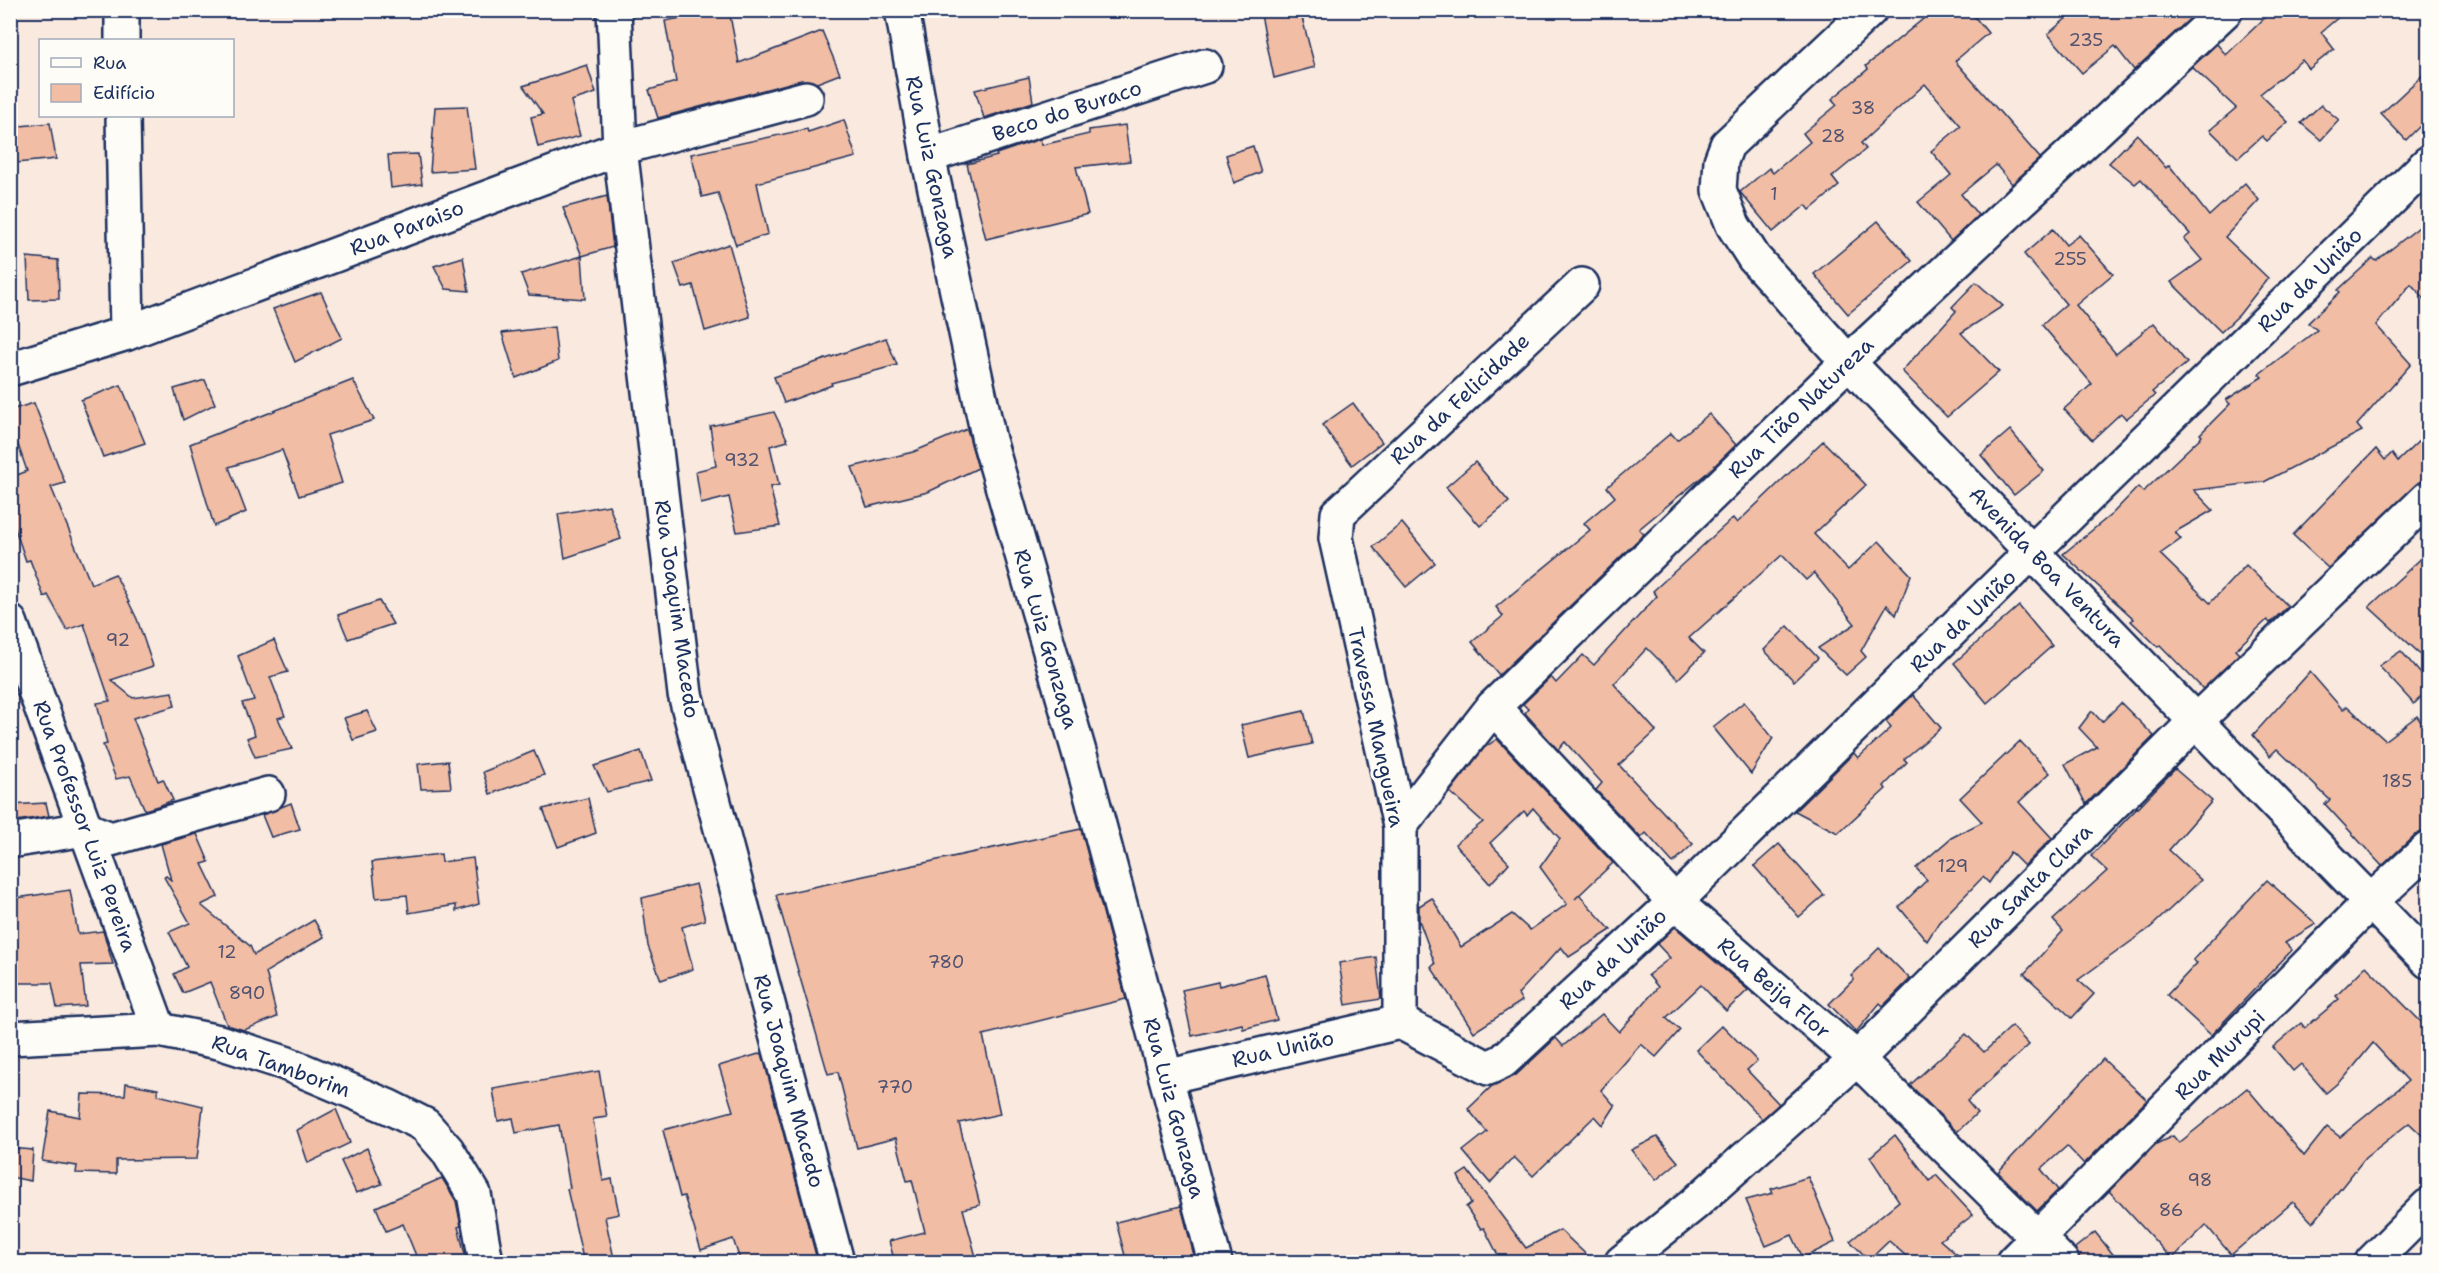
<svg xmlns="http://www.w3.org/2000/svg" width="2439" height="1273" font-family="'Shantell Sans',sans-serif">
<style>
.building{fill:#f1bda4;stroke:#1b2f5e;stroke-width:1.5}
.lines{fill:none;stroke-linecap:round;stroke-linejoin:round}
.minor-casing{stroke:#1b2f5e;stroke-width:38}
.tertiary-casing{stroke:#1b2f5e;stroke-width:38}
.minor{stroke:#fdfcf7;stroke-width:33}
.tertiary{stroke:#fdfcf7;stroke-width:33}
.labels{text-anchor:middle;stroke-width:6;stroke-linejoin:round;paint-order:stroke}
.number-label{font-size:18px;fill:#505270}
.street-label{font-size:21px;fill:#1b2f5e;stroke:#fdfcf7}
</style>
<rect width="100%" height="100%" fill="#f9e9de"/>
<filter id="ink" filterUnits="userSpaceOnUse"><feTurbulence type="fractalNoise" baseFrequency=".0167" numOctaves="2"/><feDisplacementMap in="SourceGraphic" scale="12" xChannelSelector="R" yChannelSelector="G"/><feConvolveMatrix kernelMatrix="1 2 1 2 8 2 1 2 1" color-interpolation-filters="sRGB"/></filter>
<g filter="url(#ink)">
<g class="building">
<polygon points="723,10 729,10 739,63 822,31 840,74 817,83 801,80 658,118 649,90 676,82 665,21"/>
<polygon points="1260,10 1300,10 1315,67 1274,78"/>
<polygon points="1934,10 1969,10 1988,33 1955,61 2040,158 2012,184 1996,165 1961,194 1978,215 1951,241 1918,202 1951,175 1931,151 1961,126 1925,84 1861,143 1866,149 1832,177 1839,186 1810,210 1806,205 1773,232 1740,192 1769,168 1773,173 1810,142 1803,133 1837,105 1832,99 1868,69 1866,66"/>
<polygon points="2076,10 2190,10 2194,15 2134,70 2115,46 2082,73 2048,34"/>
<polygon points="2273,10 2347,10 2321,32 2334,49 2309,69 2302,60 2260,94 2288,122 2267,141 2262,136 2238,158 2210,130 2236,108 2192,67 2217,44 2226,55"/>
<polygon points="587,65 596,93 571,101 580,136 538,147 531,117 543,114 523,86"/>
<polygon points="2428,70 2428,118 2406,140 2381,114"/>
<polygon points="1029,77 1033,102 984,118 975,90"/>
<polygon points="2321,105 2339,120 2321,140 2301,123"/>
<polygon points="467,106 475,169 430,172 435,107"/>
<polygon points="844,120 856,157 757,183 768,234 736,245 718,193 702,197 691,154 807,129 808,132"/>
<polygon points="50,123 56,159 16,163 10,127"/>
<polygon points="1125,125 1130,161 1076,167 1088,214 986,239 967,164 997,156 996,154 1040,139 1042,145 1089,134 1089,130"/>
<polygon points="2137,134 2166,168 2169,165 2209,216 2245,183 2259,200 2225,237 2268,278 2239,315 2221,332 2171,282 2202,260 2184,239 2190,234 2141,179 2135,184 2109,163"/>
<polygon points="1253,146 1261,172 1234,183 1226,155"/>
<polygon points="418,154 422,184 391,188 388,155"/>
<polygon points="607,196 613,247 582,256 563,208"/>
<polygon points="2428,220 2428,303 2411,284 2376,325 2411,364 2357,425 2362,431 2264,482 2194,490 2213,510 2175,532 2181,539 2160,554 2210,603 2246,565 2288,606 2270,623 2267,620 2235,650 2239,654 2203,689 2160,645 2158,647 2131,621 2134,619 2063,554 2112,514 2138,487 2143,492 2202,436 2200,434 2230,404 2226,400 2262,377 2259,374 2317,330 2308,323 2340,292 2338,290 2373,258 2376,261"/>
<polygon points="1878,221 1912,261 1848,314 1814,274"/>
<polygon points="2053,229 2066,245 2079,235 2113,274 2076,305 2116,354 2154,323 2187,363 2152,392 2155,395 2126,419 2121,413 2092,440 2064,409 2092,384 2042,325 2066,304 2024,254"/>
<polygon points="729,244 750,317 705,331 693,285 683,288 674,263"/>
<polygon points="582,256 585,299 529,295 521,274"/>
<polygon points="27,257 58,260 59,299 29,300"/>
<polygon points="463,257 469,291 446,289 434,266"/>
<polygon points="1976,282 2003,306 1961,333 1999,372 1947,417 1902,371 1956,311 1952,307"/>
<polygon points="321,292 342,338 295,362 273,309"/>
<polygon points="554,327 558,361 516,378 502,333"/>
<polygon points="886,338 897,365 831,383 832,385 784,403 774,377"/>
<polygon points="205,380 215,404 183,420 174,389"/>
<polygon points="353,380 374,420 327,435 342,483 299,496 282,450 229,467 246,512 214,526 190,444"/>
<polygon points="121,385 145,443 103,457 81,400"/>
<polygon points="34,403 65,483 51,487 91,584 115,574 137,619 153,666 111,680 133,698 172,692 175,706 133,718 158,781 163,779 173,800 161,805 145,810 130,776 116,779 103,745 107,744 97,703 110,701 84,624 67,630 48,595 44,597 30,560 26,561 10,514 10,478 27,471 10,421 10,410"/>
<polygon points="1353,403 1382,442 1352,465 1322,425"/>
<polygon points="774,412 788,441 770,446 779,485 770,487 780,526 737,532 729,497 701,504 696,471 716,466 710,426"/>
<polygon points="1709,414 1736,445 1708,472 1639,529 1644,534 1499,675 1472,642 1503,616 1496,607 1590,530 1584,523 1615,497 1607,487 1671,433 1677,440"/>
<polygon points="967,429 978,468 928,492 867,507 852,467 913,452"/>
<polygon points="2010,430 2044,471 2014,495 1981,455"/>
<polygon points="2428,432 2428,474 2328,568 2293,535 2376,449 2385,460 2392,453 2398,461"/>
<polygon points="1823,441 1866,485 1814,534 1848,570 1879,541 1911,575 1896,615 1887,605 1861,651 1866,657 1846,675 1818,648 1855,624 1814,573 1806,580 1782,555 1689,638 1704,653 1678,679 1647,648 1614,684 1656,731 1619,765 1693,844 1673,863 1646,833 1641,838 1596,790 1602,783 1565,742 1558,750 1525,713 1528,709 1523,704 1551,677 1556,683 1583,655 1594,665 1657,596 1653,591 1733,518 1737,523"/>
<polygon points="1475,462 1509,502 1480,526 1446,487"/>
<polygon points="609,505 621,539 565,558 558,514"/>
<polygon points="1402,523 1435,563 1406,587 1373,547"/>
<polygon points="2428,552 2428,661 2369,607"/>
<polygon points="379,601 393,624 348,639 338,615"/>
<polygon points="2019,606 2052,646 1987,703 1954,663"/>
<polygon points="1788,626 1818,658 1794,681 1764,650"/>
<polygon points="274,640 288,672 270,677 285,716 278,718 292,749 255,757 247,738 255,735 242,703 254,700 238,656"/>
<polygon points="2401,651 2428,682 2428,690 2414,704 2379,666"/>
<polygon points="2310,672 2343,710 2347,706 2385,740 2417,716 2428,732 2428,830 2415,835 2382,866 2325,804 2330,800 2277,749 2270,756 2253,735"/>
<polygon points="1913,695 1941,728 1904,759 1907,762 1884,786 1886,789 1838,833 1795,811 1854,753 1858,758 1891,728 1886,721"/>
<polygon points="1744,702 1773,738 1751,774 1713,727"/>
<polygon points="2121,703 2154,736 2086,804 2065,764 2097,747 2079,728 2092,711 2102,722"/>
<polygon points="367,711 377,732 353,740 344,718"/>
<polygon points="1304,711 1312,744 1249,758 1241,725"/>
<polygon points="1497,739 1613,863 1575,899 1579,895 1611,930 1569,957 1561,947 1518,994 1522,1001 1474,1032 1431,967 1435,964 1419,920 1419,906 1432,898 1461,947 1512,914 1530,930 1567,904 1540,867 1560,839 1533,808 1527,815 1524,811 1490,843 1509,863 1490,884 1455,844 1483,822 1450,792 1484,748"/>
<polygon points="2020,741 2050,773 2019,802 2052,838 2024,866 2010,852 1989,883 1983,877 1939,922 1927,941 1899,907 1927,880 1916,868 1951,838 1982,822 1960,798"/>
<polygon points="534,751 544,775 490,794 483,772"/>
<polygon points="641,751 651,781 607,792 594,766"/>
<polygon points="448,761 451,788 421,789 418,764"/>
<polygon points="2175,769 2212,801 2169,850 2201,880 2151,927 2078,980 2094,994 2072,1018 2024,974 2063,931 2053,920 2107,871 2091,856"/>
<polygon points="588,798 596,833 558,847 543,809"/>
<polygon points="46,803 49,816 10,822 10,805"/>
<polygon points="291,803 300,829 271,837 262,815"/>
<polygon points="1081,829 1126,999 983,1035 1000,1114 959,1123 980,1205 963,1209 976,1257 953,1263 895,1263 889,1241 925,1232 912,1180 907,1181 896,1138 857,1148 838,1072 828,1074 776,895"/>
<polygon points="197,834 209,862 202,864 218,897 201,905 250,946 254,955 314,920 324,937 266,972 277,1017 244,1030 227,1025 210,982 183,993 174,974 187,967 169,932 190,923 164,877 166,876 171,880 161,844"/>
<polygon points="1779,844 1824,895 1799,917 1754,866"/>
<polygon points="441,854 442,862 473,858 479,904 456,911 456,905 409,913 407,895 376,898 372,862"/>
<polygon points="2267,880 2316,924 2285,943 2292,950 2211,1035 2167,995 2197,963 2193,960"/>
<polygon points="696,884 705,920 682,927 693,969 661,980 648,946 642,898"/>
<polygon points="70,890 78,934 103,931 113,964 81,965 86,1006 57,1008 52,983 10,983 10,899"/>
<polygon points="1675,927 1748,990 1726,1011 1701,985 1666,1018 1680,1030 1656,1057 1641,1044 1601,1090 1615,1106 1603,1125 1595,1116 1533,1176 1514,1157 1490,1183 1463,1151 1487,1132 1468,1109 1492,1086 1516,1075 1556,1038 1563,1046 1602,1014 1619,1032 1658,987 1648,975 1670,958 1657,944"/>
<polygon points="1879,948 1910,979 1883,1006 1880,1003 1856,1032 1829,1004 1854,979 1851,976"/>
<polygon points="1376,957 1381,999 1346,1005 1339,963"/>
<polygon points="2366,966 2428,1029 2428,1141 2409,1123 2365,1158 2313,1223 2293,1202 2231,1255 2206,1225 2172,1259 2109,1191 2156,1144 2173,1136 2179,1143 2247,1088 2304,1156 2327,1127 2340,1137 2408,1081 2373,1043 2346,1076 2326,1093 2301,1064 2293,1071 2273,1047 2301,1023 2305,1028 2339,999 2336,996"/>
<polygon points="1265,974 1277,1020 1243,1029 1242,1024 1192,1036 1182,990 1218,982 1219,986"/>
<polygon points="1722,1025 1757,1061 1747,1070 1779,1104 1762,1119 1696,1050"/>
<polygon points="2012,1026 2029,1045 1967,1101 1977,1113 1957,1132 1910,1085 1966,1034 1984,1052"/>
<polygon points="762,1053 818,1263 741,1263 733,1239 701,1250 684,1196 680,1197 663,1130 733,1111 719,1066"/>
<polygon points="2103,1059 2147,1100 2084,1164 2067,1146 2041,1169 2058,1190 2037,1211 1998,1172"/>
<polygon points="599,1071 607,1117 593,1119 603,1181 612,1179 619,1214 605,1217 615,1263 584,1263 567,1189 570,1188 559,1125 516,1133 513,1118 498,1121 493,1089"/>
<polygon points="126,1083 158,1089 158,1095 203,1106 197,1159 116,1160 116,1174 76,1173 77,1166 42,1161 50,1111 80,1117 82,1094 125,1095"/>
<polygon points="336,1109 350,1143 308,1163 297,1130"/>
<polygon points="1895,1135 1930,1181 1936,1175 1973,1215 1940,1240 1967,1263 1914,1263 1889,1241 1869,1260 1850,1241 1899,1201 1870,1157"/>
<polygon points="1657,1137 1678,1162 1656,1180 1631,1150"/>
<polygon points="10,1148 33,1150 31,1181 10,1177"/>
<polygon points="367,1148 382,1184 356,1193 341,1161"/>
<polygon points="1467,1170 1526,1248 1560,1230 1595,1263 1498,1263 1501,1261 1484,1228 1481,1229 1466,1207 1471,1203 1458,1176"/>
<polygon points="1808,1177 1835,1242 1803,1258 1792,1235 1766,1246 1746,1200 1773,1193 1771,1189"/>
<polygon points="442,1178 456,1201 461,1226 458,1227 466,1258 455,1263 419,1263 403,1224 386,1231 376,1207"/>
<polygon points="1181,1206 1196,1263 1127,1263 1116,1222"/>
<polygon points="2095,1232 2120,1263 2080,1263 2075,1248"/>
</g>
<g class="lines">
<defs>
<g id="minor">
<polyline points="122,10 122,40"/>
<polyline points="902,10 928,156 989,440 1086,776 1215,1262"/>
<polyline points="1870,10 1727,145 1721,161 1719,190 1733,225 1754,258 1848,362 2428,961"/>
<polyline points="123,116 127,333"/>
<polyline points="928,156 1205,66"/>
<polyline points="10,369 127,333 620,148 806,98"/>
<polyline points="10,622 159,1030"/>
<polyline points="1493,707 1675,902 1857,1059 2062,1262"/>
<polyline points="1400,826 1493,707 1848,362 2226,10"/>
<polyline points="10,841 85,829 111,839 268,794"/>
<polyline points="1400,1022 1488,1068 1503,1061 1675,902 2428,163"/>
<polyline points="1400,1022 1400,826 1336,538 1338,514 1582,285"/>
<polyline points="10,1038 159,1030 219,1042 285,1063 389,1107 425,1125 447,1150 474,1194 486,1262"/>
<polyline points="1166,1077 1400,1022"/>
<polyline points="1622,1262 1693,1205 1857,1059 2196,721 2428,498"/>
<polyline points="2013,1262 2370,902 2428,849"/>
<polyline points="2372,1262 2428,1206"/>
</g>
<polyline id="tertiary" points="614,10 620,148 685,694 837,1262"/>
</defs>
<use href="#minor" class="minor-casing"/>
<use href="#tertiary" class="tertiary-casing"/>
<use href="#minor" class="minor"/>
<use href="#tertiary" class="tertiary"/>
</g>
</g>
<g class="labels">
<g class="number-label">
<text x="2086" y="46">235</text>
<text x="1863" y="114">38</text>
<text x="1833" y="142">28</text>
<text x="1774" y="200">1</text>
<text x="2070" y="265">255</text>
<text x="742" y="466">932</text>
<text x="118" y="646">92</text>
<text x="2397" y="787">185</text>
<text x="1953" y="872">129</text>
<text x="227" y="958">12</text>
<text x="946" y="968">780</text>
<text x="247" y="999">890</text>
<text x="895" y="1093">770</text>
<text x="2200" y="1186">98</text>
<text x="2171" y="1216">86</text>
</g>
<g class="street-label">
<text transform="translate(1067 111) rotate(-18)" y="7">Beco do Buraco</text>
<text transform="translate(932 167) rotate(78)" y="7">Rua Luiz Gonzaga</text>
<text transform="translate(407 228) rotate(-21)" y="7">Rua Paraiso</text>
<text transform="translate(2310 280) rotate(-45)" y="7">Rua da União</text>
<text transform="translate(1460 399) rotate(-43)" y="7">Rua da Felicidade</text>
<text transform="translate(1801 408) rotate(-44)" y="7">Rua Tião Natureza</text>
<text transform="translate(2047 567) rotate(46)" y="7">Avenida Boa Ventura</text>
<text transform="translate(677 609) rotate(82)" y="7">Rua Joaquim Macedo</text>
<text transform="translate(1963 621) rotate(-44)" y="7">Rua da União</text>
<text transform="translate(1046 639) rotate(74)" y="7">Rua Luiz Gonzaga</text>
<text transform="translate(1376 727) rotate(78)" y="7">Travessa Mangueira</text>
<text transform="translate(85 826) rotate(70)" y="7">Rua Professor Luiz Pereira</text>
<text transform="translate(2030 886) rotate(-45)" y="7">Rua Santa Clara</text>
<text transform="translate(1613 959) rotate(-43)" y="7">Rua da União</text>
<text transform="translate(1774 988) rotate(41)" y="7">Rua Beija Flor</text>
<text transform="translate(1283 1049) rotate(-13)" y="7">Rua União</text>
<text transform="translate(2220 1055) rotate(-45)" y="7">Rua Murupi</text>
<text transform="translate(281 1066) rotate(20)" y="7">Rua Tamborim</text>
<text transform="translate(789 1081) rotate(75)" y="7">Rua Joaquim Macedo</text>
<text transform="translate(1174 1108) rotate(75)" y="7">Rua Luiz Gonzaga</text>
</g>
</g>
<rect width="2439" height="1273" fill="none" stroke="#fdfcf7" stroke-width="36"/>
<rect x="18" y="18" width="2403" height="1237" fill="none" stroke="#1b2f5e" stroke-width="2" filter="url(#ink)"/>
<rect x="39" y="39" width="195" height="78" fill="#fdfcf7" stroke="#a3aaba" stroke-width="1.5"/>
<rect x="51" y="58" width="30" height="9" fill="#fdfcf7" stroke="#a3aaba" stroke-width="1.5"/>
<text x="93" y="69" font-size="18" fill="#1b2f5e">Rua</text>
<rect x="51" y="84" width="30" height="18" fill="#f1bda4" stroke="#a3aaba" stroke-width="1.5"/>
<text x="93" y="99" font-size="18" fill="#1b2f5e">Edifício</text>
</svg>
